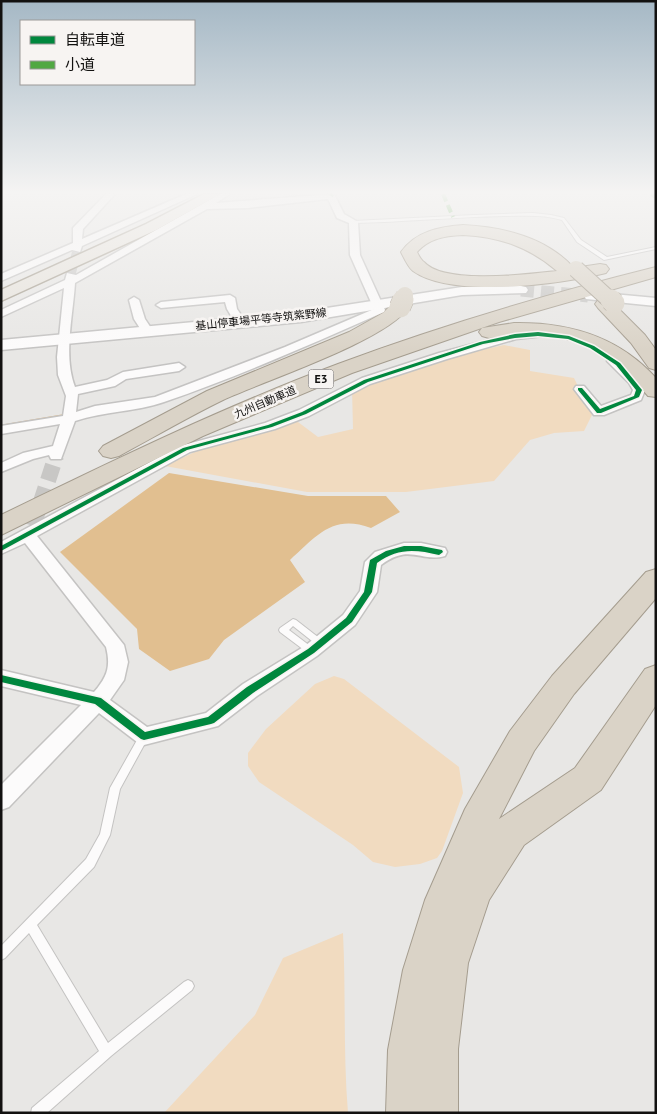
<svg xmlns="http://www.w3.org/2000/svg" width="657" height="1114" font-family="'PT Sans','Noto Sans JP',sans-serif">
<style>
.green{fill:#f1dbc0}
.water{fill:#e1bf90}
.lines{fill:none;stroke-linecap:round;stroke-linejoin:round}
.stream{stroke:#e1bf90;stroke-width:2.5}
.minor-tunnel-far1{stroke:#c8c7c5;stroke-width:9;stroke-dasharray:9 5;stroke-linecap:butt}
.minor-tunnel{stroke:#c8c7c5;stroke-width:16;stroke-dasharray:16 8;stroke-linecap:butt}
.secondary-tunnel{stroke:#c8c7c5;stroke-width:13;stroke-dasharray:13 7;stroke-linecap:butt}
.service-casing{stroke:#c4c3c2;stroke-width:2}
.minor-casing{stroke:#c4c3c2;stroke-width:3}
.secondary-casing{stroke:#c4c3c2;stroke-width:3}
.primary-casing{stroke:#a49c8e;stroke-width:3}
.motorway-casing{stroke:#a49c8e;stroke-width:2}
.service{fill:#fcfbfb;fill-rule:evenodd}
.minor{fill:#fcfbfb;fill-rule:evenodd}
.secondary{fill:#fcfbfb;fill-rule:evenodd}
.primary{fill:#e7e3dc;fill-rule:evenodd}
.motorway{fill:#dad3c7;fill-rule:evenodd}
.motorway-bridge-far1-casing{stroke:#a49c8e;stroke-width:18;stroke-linecap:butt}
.motorway-bridge-casing{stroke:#a49c8e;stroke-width:22;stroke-linecap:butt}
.motorway-bridge-far1{stroke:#dad3c7;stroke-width:16}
.motorway-bridge{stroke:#dad3c7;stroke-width:21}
.quiet{stroke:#51a842;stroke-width:4;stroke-dasharray:8 4;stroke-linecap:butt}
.cycleway-casing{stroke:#f7f4f2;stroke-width:3}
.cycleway{fill:#00873e;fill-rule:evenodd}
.labels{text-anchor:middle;stroke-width:5;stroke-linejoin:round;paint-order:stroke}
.far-street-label{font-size:11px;fill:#121110;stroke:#f7f4f2}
.shield{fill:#f7f4f2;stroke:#575554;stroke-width:1}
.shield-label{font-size:12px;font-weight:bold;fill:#121110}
</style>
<rect width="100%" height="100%" fill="#e8e7e5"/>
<g class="green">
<polygon points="504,345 530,350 530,371 574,378 592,415 584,431 554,433 530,440 494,481 406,492 307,492 165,466 216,442 294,419 318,437 353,429 352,389 450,357"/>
<polygon points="334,676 344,679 459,767 463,793 442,851 437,858 420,864 395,867 373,862 353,845 259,782 248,766 248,753 266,729 315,684"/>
<path d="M 343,933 C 346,993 343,1053 348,1113 L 164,1113 L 255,1015 L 283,958 Z"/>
</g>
<path class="water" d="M 169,473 L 308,496 L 386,496 L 400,512 L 371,528 C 332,514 317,536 290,560 L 305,582 L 224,640 L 209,659 L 170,671 L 139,649 L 137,629 L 60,552 Z"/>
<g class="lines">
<polyline class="stream" points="1,426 66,415"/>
<polyline class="minor-tunnel-far1" points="71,275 77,250"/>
<polyline class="minor-tunnel" points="33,526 56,456"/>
<polyline class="secondary-tunnel" points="521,290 588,296"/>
<defs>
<g id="service">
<path d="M 533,213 L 551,215 L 564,218 L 581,240 L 607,257 L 656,247 L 656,249 L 604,260 L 577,242 L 562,220 C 543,214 523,216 504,216 C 454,217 403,222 353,223 L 351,222 L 353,221 L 474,215 Z"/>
<polygon points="293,619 296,620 323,641 324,643 323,645 320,646 317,645 293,626 289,630 314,649 315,651 314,653 311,654 308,653 280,632 279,630 280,628"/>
<polygon points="144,732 147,733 149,736 120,789 110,835 94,867 37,925 108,1043 184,982 188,980 192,982 194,986 192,990 111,1056 47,1113 31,1113 32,1108 99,1051 29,933 5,958 1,960 1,946 86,859 100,834 110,788 141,733"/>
</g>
<g id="minor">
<polygon points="106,194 115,194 83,229 82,239 186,194 197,194 82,246 80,252 72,250 1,281 1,274 73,243 73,228"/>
<path d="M 220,194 L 230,194 L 216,203 L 334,194 L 344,214 L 358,222 L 360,255 L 385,310 L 384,312 C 312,344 239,376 164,402 C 136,412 105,411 75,421 L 61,459 L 51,459 L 49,455 L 33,459 L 1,472 L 1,463 L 23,453 L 53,446 L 60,424 L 1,434 L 1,426 L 63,416 L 66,396 L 58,375 L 57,357 L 64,288 L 1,317 L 1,310 L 65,280 L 67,273 L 76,275 ZM 328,199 L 337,218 L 349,223 L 350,255 L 374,309 L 285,347 L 155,397 L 95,406 L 76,412 L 78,394 L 115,386 L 126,379 L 179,371 L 185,367 L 179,363 L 123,372 L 107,380 L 75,387 C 63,356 73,316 75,283 L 207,209 L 248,208 Z"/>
<polygon points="230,295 235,298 237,309 246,322 244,324 236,324 227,309 225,302 161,308 156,305 161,302"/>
<polygon points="134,297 139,300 145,319 153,331 151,333 143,333 134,319 129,300"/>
<path d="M 540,331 L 544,332 L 544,336 L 516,339 L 447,359 L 370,384 L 309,416 L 275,429 L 190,452 L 37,536 L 124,645 L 128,662 L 124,680 L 110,700 L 147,727 L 206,713 L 243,684 L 305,646 L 343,615 L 360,591 L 365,562 L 375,552 L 404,543 L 421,543 L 445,548 L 447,552 L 445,556 C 421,563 410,543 381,565 L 377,592 L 355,625 L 317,656 L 257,696 L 218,726 L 144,745 L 137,742 L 99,713 L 9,807 L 1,810 L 1,785 L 81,705 L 1,686 L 1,670 L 94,692 C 107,677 111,667 106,647 L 25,543 L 1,554 L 1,542 L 180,446 L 265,423 L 299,410 L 362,378 L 439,353 L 515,333 Z"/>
<polygon points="613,357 617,358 638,378 645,390 641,400 604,415 594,415 574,389 576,386 584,386 601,406 631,395 633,390 629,383 607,361"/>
</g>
<g id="secondary">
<polygon points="521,286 526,287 528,290 526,293 462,295 301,322 1,350 1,340 301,312 462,287"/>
<polygon points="591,292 656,298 656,306 586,299 584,296 586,293"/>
</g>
<polygon id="primary" points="204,194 220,194 156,230 1,301 1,290 146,224"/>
<g id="motorway">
<path d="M 463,225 C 503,227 546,237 574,268 L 600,264 L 606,265 L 609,269 L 606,273 C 562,284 452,299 413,271 C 408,267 404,258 401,252 C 416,231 439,227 463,225 ZM 463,235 C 500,237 529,247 557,271 C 529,274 444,285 424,262 C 421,260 419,256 417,252 C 430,238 445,236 463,235 Z"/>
<path d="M 656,267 L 656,277 L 499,322 L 352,373 L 203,436 L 1,535 L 1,515 C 112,461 223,407 338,364 C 442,325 548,294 656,267 Z"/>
<polygon points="604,299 610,300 645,335 656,350 656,370 649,368 631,343 598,308 595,304 598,300"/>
<path d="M 400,301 L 407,303 L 409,307 C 386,341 266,380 223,400 C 188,417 154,437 119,456 L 111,458 L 103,456 L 99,451 L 103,446 L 207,391 L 349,332 L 383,313 L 393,303 Z"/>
<path d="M 514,323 C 569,322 618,336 656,378 L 656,397 L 648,396 C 600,339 562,329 489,338 L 482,336 L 479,332 L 482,328 Z"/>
<polygon points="656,569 656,598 574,694 534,751 499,819 575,768 645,669 656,665 656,705 601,790 524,845 489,900 468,963 458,1049 458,1113 386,1113 388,1050 403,970 425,900 465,809 510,731 552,676 646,572"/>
</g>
</defs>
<use href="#service" class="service-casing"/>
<use href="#minor" class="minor-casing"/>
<use href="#secondary" class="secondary-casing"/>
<use href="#primary" class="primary-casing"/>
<use href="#motorway" class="motorway-casing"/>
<use href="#service" class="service"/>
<use href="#minor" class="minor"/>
<use href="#secondary" class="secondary"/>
<use href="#primary" class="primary"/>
<use href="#motorway" class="motorway"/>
<defs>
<g id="motorway-bridge-far1">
<polyline points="576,269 612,302"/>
<polyline points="402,302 405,295"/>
</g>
<g id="motorway-bridge">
<polyline points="611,300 614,303"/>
<polyline points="400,307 403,300"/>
</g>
</defs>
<use href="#motorway-bridge-far1" class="motorway-bridge-far1-casing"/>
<use href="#motorway-bridge" class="motorway-bridge-casing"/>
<use href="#motorway-bridge-far1" class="motorway-bridge-far1"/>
<use href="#motorway-bridge" class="motorway-bridge"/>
<g class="quiet">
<polyline points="443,194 453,217"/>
<polyline points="651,194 656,197"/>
<polyline points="331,196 332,194"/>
</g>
<defs>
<g id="cycleway">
<polygon points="538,332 569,336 594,346 620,363 642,390 639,397 601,413 597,413 578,390 578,388 582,388 600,409 634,396 636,390 616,365 590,348 568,339 538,336 515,338 483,344 368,382 306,414 272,427 187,450 1,551 1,546 183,448 268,425 302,412 364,380 480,342 515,334"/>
<path d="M 404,546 L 421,546 L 442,550 L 443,552 L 439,555 C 415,549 397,548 377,563 L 372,592 L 352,622 L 314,653 L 253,693 L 214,723 L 211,724 L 144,740 L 141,739 L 95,704 L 1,682 L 1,675 L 101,698 L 145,732 L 208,717 L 247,687 L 308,649 L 346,618 L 364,592 L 370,560 L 386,551 Z"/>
</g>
</defs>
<use href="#cycleway" class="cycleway-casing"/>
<use href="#cycleway" class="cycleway"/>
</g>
<linearGradient id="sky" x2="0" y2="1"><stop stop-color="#a5b8c5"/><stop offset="0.55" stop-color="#f5f4f3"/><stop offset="1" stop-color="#f5f4f3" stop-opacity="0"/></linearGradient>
<rect width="657" height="350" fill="url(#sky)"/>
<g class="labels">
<g class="far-street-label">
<text transform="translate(261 319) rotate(-6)" y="4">基山停車場平等寺筑紫野線</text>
<text transform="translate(265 402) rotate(-23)" y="4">九州自動車道</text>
</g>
<rect class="shield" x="308.5" y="369.5" width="25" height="19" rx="4"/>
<g class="shield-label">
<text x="321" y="383">E3</text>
</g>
</g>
<rect width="657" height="1114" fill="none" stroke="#121110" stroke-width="5"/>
<rect x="20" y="20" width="175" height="65" fill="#f7f4f2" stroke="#9b9998"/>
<rect x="30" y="36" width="25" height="8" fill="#00873e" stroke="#9b9998"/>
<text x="65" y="45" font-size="15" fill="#121110">自転車道</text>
<rect x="30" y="61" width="25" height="8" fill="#51a842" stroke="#9b9998"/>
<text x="65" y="70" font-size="15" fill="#121110">小道</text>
</svg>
